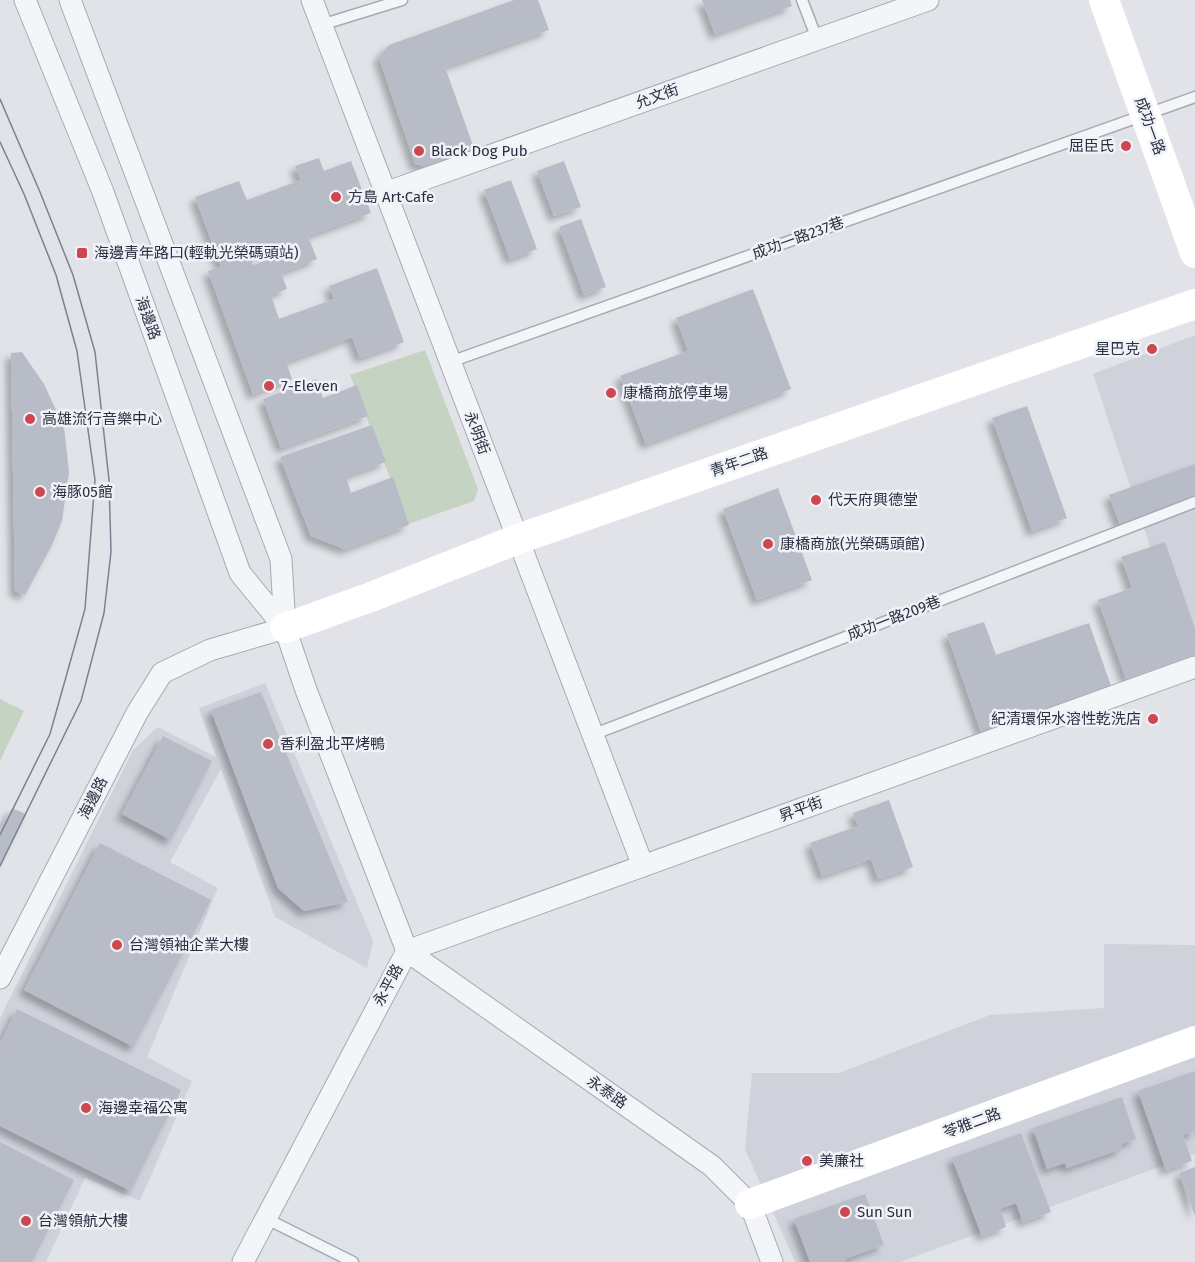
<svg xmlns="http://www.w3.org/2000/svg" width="1195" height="1262" font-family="'Fira Sans','Noto Sans TC',sans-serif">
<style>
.built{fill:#cfd2db}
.green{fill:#c5d3c2}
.building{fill:#b8bcc6;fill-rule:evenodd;filter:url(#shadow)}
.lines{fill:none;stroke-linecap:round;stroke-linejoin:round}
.lane-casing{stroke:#a6aab3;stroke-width:13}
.street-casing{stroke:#a6aab3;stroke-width:23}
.lane{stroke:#f3f5f8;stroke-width:10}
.street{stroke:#f3f5f8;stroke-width:21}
.secondary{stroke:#fff;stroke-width:30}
.tram{stroke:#7a8293;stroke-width:1.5}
.poi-dot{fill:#ce4650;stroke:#f0f2f7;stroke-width:2}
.labels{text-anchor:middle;stroke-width:5;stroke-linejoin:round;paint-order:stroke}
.street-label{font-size:15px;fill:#293041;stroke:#f0f2f7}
.poi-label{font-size:15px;fill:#293041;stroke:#f0f2f7;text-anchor:start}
</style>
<defs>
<filter id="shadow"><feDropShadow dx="-5.5" dy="5.5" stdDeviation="3" flood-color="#0004"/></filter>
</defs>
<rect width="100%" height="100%" fill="#e1e3e9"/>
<g class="built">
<polygon points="1195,335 1195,682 1093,374"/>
<polygon points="265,683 373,941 367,968 275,917 221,769 170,862 218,888 147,1057 192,1081 140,1201 85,1178 46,1262 0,1262 0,1018 133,750 158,727 216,757 199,708"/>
<polygon points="1104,944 1195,945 1195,1154 900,1262 795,1262 745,1149 752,1073 839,1073 990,1015 1104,1008"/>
</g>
<g class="green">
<polygon points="425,350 478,489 474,501 408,524 350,375"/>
<polygon points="0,699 24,711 0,761"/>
</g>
<g class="building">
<polygon points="514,0 538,0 549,30 445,67 475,151 428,167 415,164 379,57 389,45"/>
<polygon points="702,0 790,0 792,6 715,34"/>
<path d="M 319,158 L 324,171 L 351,161 L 371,213 L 308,236 L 317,259 L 281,273 L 287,289 L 271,295 L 279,319 L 334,299 L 329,286 L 377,268 L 404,342 L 360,358 L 352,337 L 286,362 L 292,379 L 253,394 L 208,271 L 221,267 L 195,197 L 239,181 L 247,200 L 301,180 L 295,166 ZM 271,250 L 273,258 L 253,265 L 250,258 Z"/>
<polygon points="564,161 581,207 554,216 537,171"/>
<polygon points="511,180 537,249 510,259 484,190"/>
<polygon points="581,219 606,287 584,295 559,227"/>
<polygon points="753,289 791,389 646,444 620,376 688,351 676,318"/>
<polygon points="22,352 44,384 64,427 69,472 62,521 52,545 25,595 15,591 11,353"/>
<polygon points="316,379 323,398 357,385 368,416 281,448 263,399"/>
<polygon points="1027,406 1067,518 1032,531 992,418"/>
<polygon points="372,425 386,462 346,476 351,493 393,477 409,525 345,549 311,536 280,457"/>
<polygon points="1195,464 1195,499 1120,525 1109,495"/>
<polygon points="778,488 812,580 757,600 723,509"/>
<polygon points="1165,542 1195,628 1195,655 1126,679 1098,600 1132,588 1121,557"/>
<polygon points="984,622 996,655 1089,623 1111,686 981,732 947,634"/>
<polygon points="261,692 348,902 304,911 278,888 211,710"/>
<polygon points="163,736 212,761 171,840 122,814"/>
<polygon points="889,800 913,867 878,879 871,859 822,876 810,843 858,826 853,813"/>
<polygon points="12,808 26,814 0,865 0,831"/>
<polygon points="100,843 211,900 134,1047 24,990"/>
<polygon points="17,1009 181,1090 131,1191 0,1126 0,1043"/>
<polygon points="1195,1071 1195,1138 1193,1132 1183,1135 1192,1161 1166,1170 1138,1091"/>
<polygon points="1122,1097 1136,1139 1121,1144 1122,1149 1067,1168 1065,1163 1047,1169 1033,1128"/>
<polygon points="1021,1133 1051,1212 1023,1222 1016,1203 1000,1209 1006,1227 982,1236 952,1158"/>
<polygon points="0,1142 74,1180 32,1262 0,1262"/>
<polygon points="1195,1167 1195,1216 1179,1173"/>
<polygon points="865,1194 884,1245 845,1259 846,1262 810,1262 794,1219"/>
</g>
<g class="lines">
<defs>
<g id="lane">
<polyline points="802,0 817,39"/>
<polyline points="321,25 402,0"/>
<polyline points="450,362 1195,97"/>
<polyline points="592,735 1195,502"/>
<polyline points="265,1218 353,1262"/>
</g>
<g id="street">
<polyline points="25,0 103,192 240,573 285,628"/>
<polyline points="70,0 281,559 285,628 306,690 407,951 243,1262"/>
<polyline points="312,0 643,866"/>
<polyline points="385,193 928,0"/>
<polyline points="407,951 1195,667"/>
<polyline points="407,951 712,1166 750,1204 772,1262"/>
<polyline points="0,978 137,713 162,673 210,650 285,628"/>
</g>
</defs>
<use href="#lane" class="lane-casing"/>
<use href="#street" class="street-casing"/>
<use href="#lane" class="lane"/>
<use href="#street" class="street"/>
<g class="secondary">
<polyline points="1104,0 1195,253"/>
<polyline points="285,628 371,597 518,539 1195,304"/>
<polyline points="750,1204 1195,1041"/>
</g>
<g class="tram">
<polyline points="0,99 40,192 73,275 95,352 109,480 111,552 104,613 81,701 0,866"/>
<polyline points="0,142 24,194 56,275 77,351 95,480 85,609 50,734 0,835"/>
</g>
</g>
<g class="poi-dot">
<circle cx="1126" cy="146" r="6"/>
<circle cx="419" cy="151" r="6"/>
<circle cx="336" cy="197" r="6"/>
<rect x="76" y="247" width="12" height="12" rx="3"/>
<circle cx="1152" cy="349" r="6"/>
<circle cx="269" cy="386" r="6"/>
<circle cx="611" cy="393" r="6"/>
<circle cx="30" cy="419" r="6"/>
<circle cx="40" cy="492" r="6"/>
<circle cx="816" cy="500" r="6"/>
<circle cx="768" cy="544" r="6"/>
<circle cx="1153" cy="719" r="6"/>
<circle cx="268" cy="744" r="6"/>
<circle cx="117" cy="945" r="6"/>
<circle cx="86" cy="1108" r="6"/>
<circle cx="807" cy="1161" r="6"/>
<circle cx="845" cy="1212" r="6"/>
<circle cx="26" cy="1221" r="6"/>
</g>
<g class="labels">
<g class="street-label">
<text transform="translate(657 96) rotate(-20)" y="5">允文街</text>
<text transform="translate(1150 126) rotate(70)" y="5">成功一路</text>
<text transform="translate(798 238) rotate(-20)" y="5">成功一路237巷</text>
<text transform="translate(148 318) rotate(70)" y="5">海邊路</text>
<text transform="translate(477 433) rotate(69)" y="5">永明街</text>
<text transform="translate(739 462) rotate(-19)" y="5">青年二路</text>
<text transform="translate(894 618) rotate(-21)" y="5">成功一路209巷</text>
<text transform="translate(93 798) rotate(-63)" y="5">海邊路</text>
<text transform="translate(801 809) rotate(-20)" y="5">昇平街</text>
<text transform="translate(388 985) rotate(-62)" y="5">永平路</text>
<text transform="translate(607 1092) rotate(35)" y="5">永泰路</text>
<text transform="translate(972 1123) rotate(-20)" y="5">苓雅二路</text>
</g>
<g class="poi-label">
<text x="1114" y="151" text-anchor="end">屈臣氏</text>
<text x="431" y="156">Black Dog Pub</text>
<text x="348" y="202">方島 Art·Cafe</text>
<text x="94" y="258">海邊青年路口(輕軌光榮碼頭站)</text>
<text x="1140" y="354" text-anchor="end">星巴克</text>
<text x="281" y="391">7-Eleven</text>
<text x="623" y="398">康橋商旅停車場</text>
<text x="42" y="424">高雄流行音樂中心</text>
<text x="52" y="497">海豚05館</text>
<text x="828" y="505">代天府興德堂</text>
<text x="780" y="549">康橋商旅(光榮碼頭館)</text>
<text x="1141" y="724" text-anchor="end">紀清環保水溶性乾洗店</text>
<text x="280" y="749">香利盈北平烤鴨</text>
<text x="129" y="950">台灣領袖企業大樓</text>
<text x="98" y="1113">海邊幸福公寓</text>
<text x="819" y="1166">美廉社</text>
<text x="857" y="1217">Sun Sun</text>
<text x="38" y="1226">台灣領航大樓</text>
</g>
</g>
</svg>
